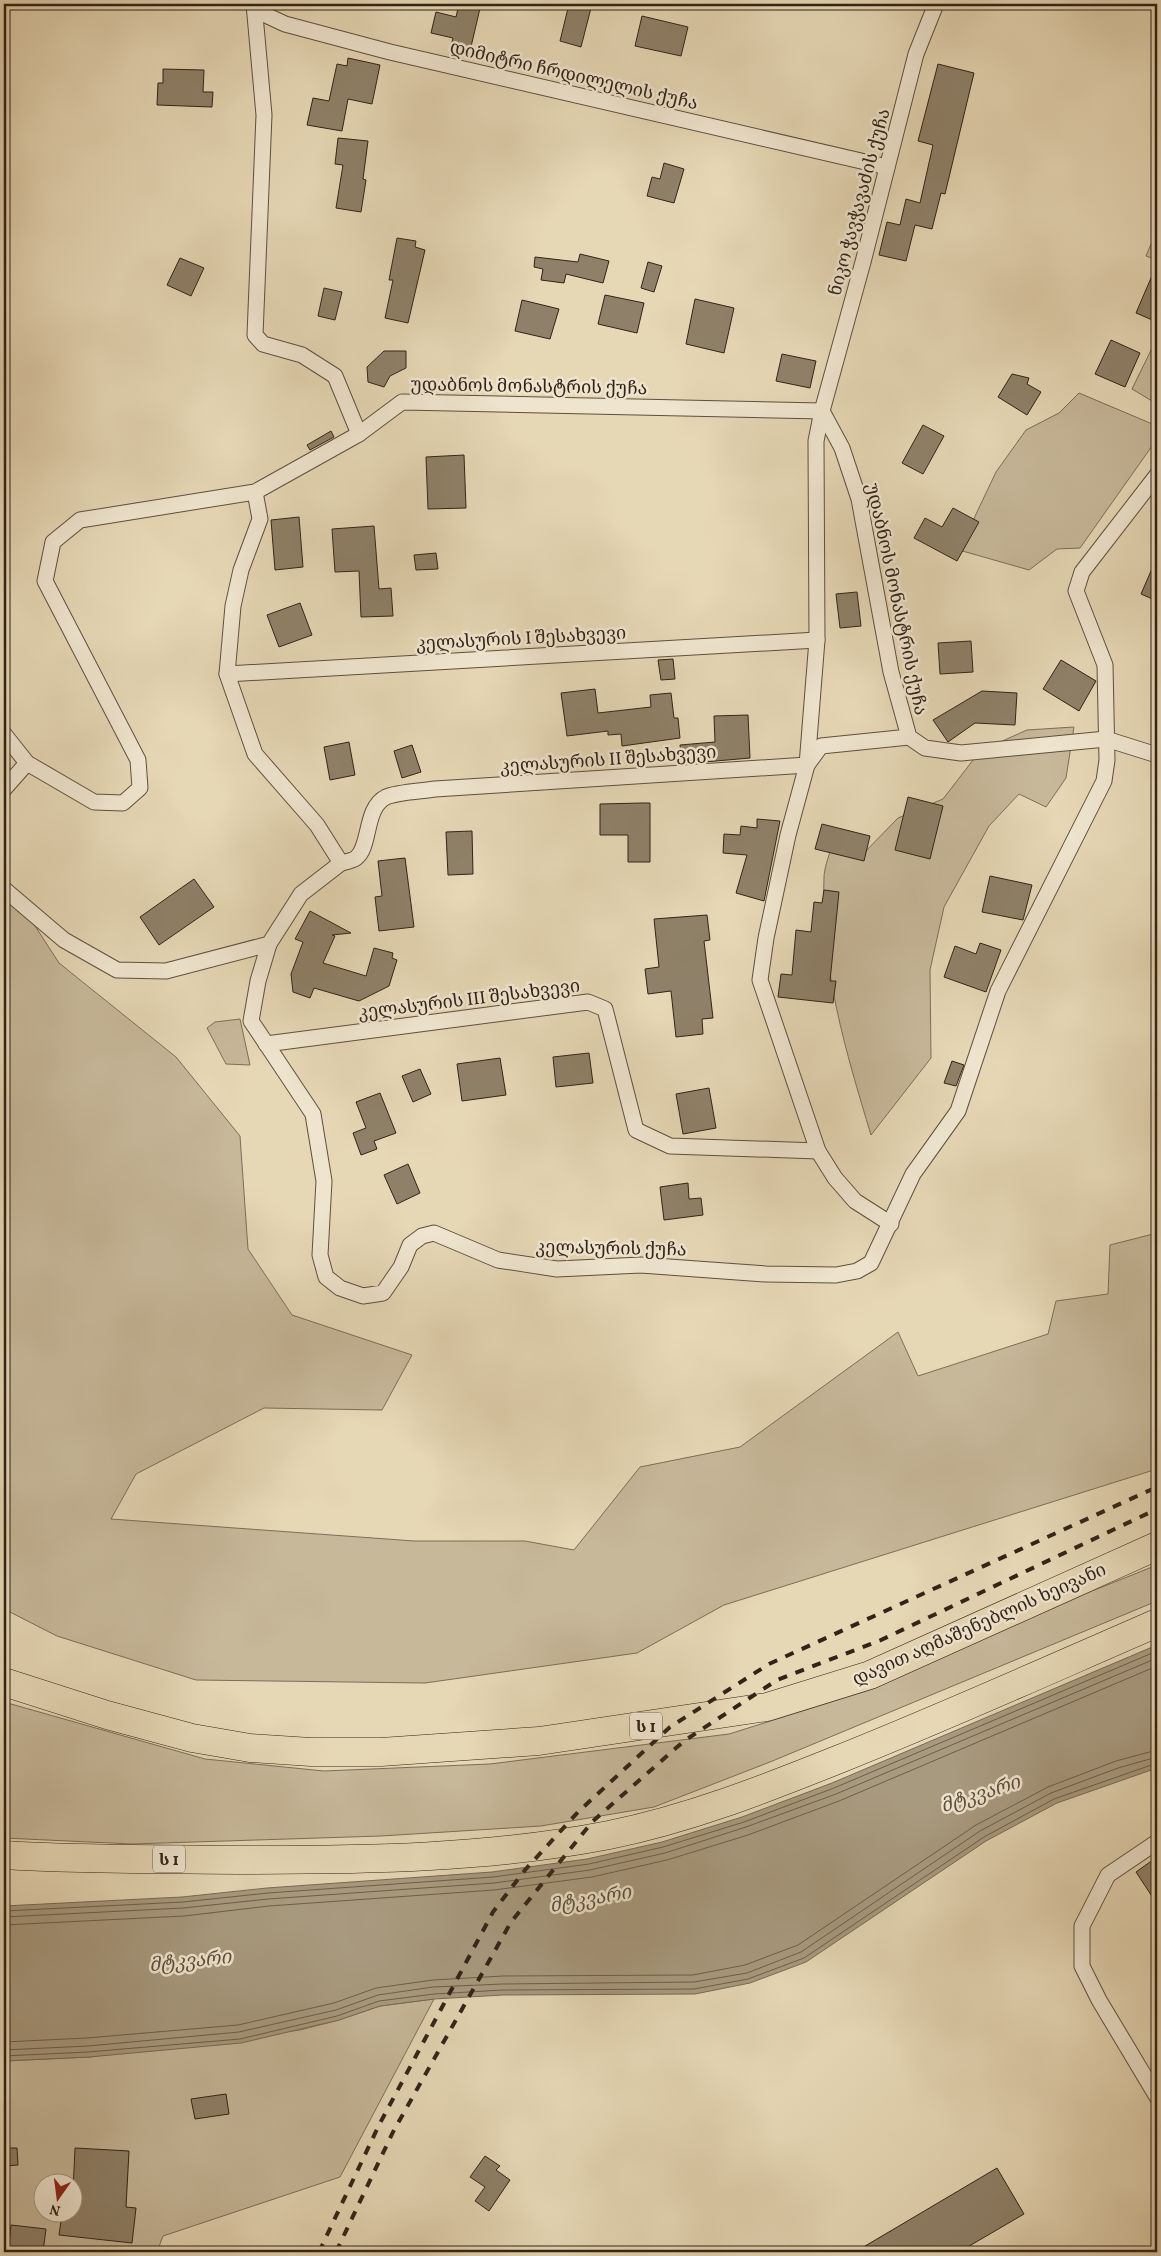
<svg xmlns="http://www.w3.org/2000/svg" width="1161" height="2256" font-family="Vollkorn,'Noto Serif Georgian',serif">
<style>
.green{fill:#c7b89a;stroke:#7c6e58;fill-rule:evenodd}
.water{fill:#a89a7f;stroke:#786a55}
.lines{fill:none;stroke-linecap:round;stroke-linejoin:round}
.shore{stroke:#6c5e4b;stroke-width:1}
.building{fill:#8f8169;stroke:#312317}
.minor-casing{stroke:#5e503e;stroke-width:17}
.motorway-casing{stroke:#312317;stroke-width:29}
.minor{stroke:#efe5cf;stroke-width:15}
.motorway{stroke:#e6d7b5;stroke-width:28}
.rail{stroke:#312317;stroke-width:4;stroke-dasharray:9 9;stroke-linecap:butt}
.labels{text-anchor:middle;stroke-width:5;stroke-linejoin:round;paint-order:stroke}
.shield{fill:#efe5cf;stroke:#6a5d4e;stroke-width:1}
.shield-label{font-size:16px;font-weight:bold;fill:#312317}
.street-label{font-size:18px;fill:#312317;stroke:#efe5cf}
.water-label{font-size:19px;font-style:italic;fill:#5b4d3b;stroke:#efe5cf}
</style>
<rect width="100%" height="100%" fill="#e6d7b5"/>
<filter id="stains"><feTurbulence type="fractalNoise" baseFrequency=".004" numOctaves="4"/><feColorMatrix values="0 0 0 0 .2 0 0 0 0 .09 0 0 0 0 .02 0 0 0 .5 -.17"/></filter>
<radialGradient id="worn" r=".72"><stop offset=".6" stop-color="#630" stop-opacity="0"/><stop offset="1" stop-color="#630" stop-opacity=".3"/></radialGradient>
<g class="green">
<polygon points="1157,230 1157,260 1146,256"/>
<polygon points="1157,338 1157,404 1132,389"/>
<polygon points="1079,393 1157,426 1157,439 1080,548 1057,549 1029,570 959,550 996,472 1026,430 1059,413"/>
<path d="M 1074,727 L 1066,778 L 1046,807 L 1019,794 L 989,826 L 944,907 L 930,970 L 931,1058 L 871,1135 C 846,1052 820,967 824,878 C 824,869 828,858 831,849 L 861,856 L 898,818 L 943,799 L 980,751 L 1027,730 Z"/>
<polygon points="4,878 59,963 176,1057 240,1136 248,1249 292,1315 412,1355 382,1410 264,1408 136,1474 111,1519 414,1541 525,1541 574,1550 640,1467 740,1447 898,1332 918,1376 1048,1334 1056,1301 1108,1294 1110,1245 1157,1233 1157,1469 724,1605 637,1653 425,1683 196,1680 57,1636 4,1609"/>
<polygon points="240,1019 250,1065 226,1064 207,1028 215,1022"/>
<polygon points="1157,1565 1157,1601 770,1762 654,1807 541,1826 381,1836 132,1844 4,1838 4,1702 205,1759 324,1771 490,1764 729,1734 873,1689 1092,1591"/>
<path d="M 434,1999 L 340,2177 L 163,2236 L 157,2252 L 4,2252 L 4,2061 L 89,2057 L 300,2030 L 339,2020 L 380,2006 ZM 42,2184 L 72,2184 L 72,2214 L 42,2214 Z"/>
</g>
<polygon class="water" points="1157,1645 1157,1768 1057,1803 986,1841 806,1962 750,1983 695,1994 503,1995 434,1999 380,2006 339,2020 241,2043 89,2057 4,2061 4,1906 182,1897 267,1888 492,1872 587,1859 662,1842 742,1817 832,1783"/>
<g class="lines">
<g class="shore">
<polyline points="4,1911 183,1902 268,1893 493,1877 589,1864 663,1847 744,1822 834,1788 1157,1651"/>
<polyline points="4,1917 183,1908 268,1899 494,1883 590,1870 665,1853 746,1827 836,1794 1157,1658"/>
<polyline points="4,1925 184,1916 269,1906 494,1890 592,1877 667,1860 748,1835 839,1801 1157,1666"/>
<polyline points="4,2042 87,2038 238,2025 334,2003 376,1988 433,1980 503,1976 693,1975 745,1965 798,1945 976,1825 1048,1787 1116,1761 1157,1750"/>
<polyline points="4,2050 88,2046 239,2032 336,2010 378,1995 433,1987 503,1984 694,1982 747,1973 801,1952 980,1831 1051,1793 1118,1768 1157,1757"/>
<polyline points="4,2056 88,2052 240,2039 337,2016 379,2001 434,1994 503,1990 694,1989 748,1979 804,1958 984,1837 1054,1799 1157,1763"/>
</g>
</g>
<g class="building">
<polygon points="459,4 481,4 470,51 451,46 453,38 431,33 436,12 456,17"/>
<polygon points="569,4 592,4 581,47 560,41"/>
<polygon points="642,16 688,27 681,56 635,46"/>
<polygon points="348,58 380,65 372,104 348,99 342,131 307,125 313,98 329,101 337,64 347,66"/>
<polygon points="938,64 974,73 945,194 941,193 932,229 915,225 906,261 879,255 887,222 900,225 906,199 920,203 933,145 918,141"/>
<polygon points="163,69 204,70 203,92 213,92 212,107 157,105 158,83 163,83"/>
<polygon points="338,138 368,141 363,179 366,180 361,212 336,208 343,165 335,164"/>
<polygon points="664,163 684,169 674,203 647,196 652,177 660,179"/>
<polygon points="397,238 416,241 415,247 425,250 408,323 385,318 393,280 389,280"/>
<polygon points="580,254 609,261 603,283 566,274 564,283 541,280 543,269 534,267 535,257 578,262"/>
<polygon points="180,258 204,268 191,296 167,285"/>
<polygon points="648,262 662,266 654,292 641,288"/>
<polygon points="1157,264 1157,322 1136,313"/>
<polygon points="324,288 342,292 335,320 318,316"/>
<polygon points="605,295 644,303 637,333 598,324"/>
<polygon points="695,299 734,308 724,353 686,344"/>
<polygon points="522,300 559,309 550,339 515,331"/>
<polygon points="1111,340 1140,353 1125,387 1095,374"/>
<polygon points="384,351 406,351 406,368 390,376 384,387 368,382 367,367"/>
<polygon points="782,354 816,361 810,388 776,381"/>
<polygon points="1012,374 1029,378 1027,384 1041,392 1027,415 998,397"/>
<polygon points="923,425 944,436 923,474 902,463"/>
<polygon points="331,431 334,437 310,450 307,445"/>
<polygon points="464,455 466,508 428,509 426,457"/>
<polygon points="953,508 979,522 957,561 914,538 925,518 942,527"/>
<polygon points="299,517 303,567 275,570 271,520"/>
<polygon points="374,526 379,589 391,588 393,616 361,617 359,571 335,572 332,529"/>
<polygon points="436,553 438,569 416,570 414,555"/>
<polygon points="1157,557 1157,601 1141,594"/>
<polygon points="857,592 861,626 840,628 836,594"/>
<polygon points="300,603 312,635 279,647 267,615"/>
<polygon points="971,641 973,672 940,674 938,643"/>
<polygon points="673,659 675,679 661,680 658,660"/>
<polygon points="1061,660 1096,681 1079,711 1043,689"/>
<polygon points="595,689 598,713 651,707 650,695 671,693 674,718 678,718 680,738 622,746 621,734 608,735 608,731 567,736 561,693"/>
<polygon points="982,691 1017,693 1015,725 975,723 948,742 933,720"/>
<polygon points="748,715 750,758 682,764 680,745 715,742 714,716"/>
<polygon points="349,742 355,775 330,780 324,747"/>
<polygon points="412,745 421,772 402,778 394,751"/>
<polygon points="908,797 943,806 930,859 895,850"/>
<polygon points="641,803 650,803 650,862 628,862 628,835 600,835 600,804"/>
<polygon points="757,819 780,821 764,901 736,893 747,855 723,853 724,834 740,835 741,826 757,828"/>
<polygon points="822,824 870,836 864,861 815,849"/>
<polygon points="472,831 473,874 448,875 446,832"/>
<polygon points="405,858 414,927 379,931 375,897 382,896 378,861"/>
<polygon points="990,876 1032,885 1023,920 982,912"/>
<polygon points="194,879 214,907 159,945 140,917"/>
<polygon points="824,890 839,892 830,981 836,981 833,1003 778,997 781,974 792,975 796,930 811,932 814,902 822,903"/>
<polygon points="310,911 351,933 332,935 335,936 323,963 366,976 374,948 393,953 392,958 397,960 389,986 359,1001 314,988 310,998 293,992 291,974 303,942 295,939"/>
<polygon points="707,915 710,940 704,941 713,1018 702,1019 703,1034 676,1037 671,991 648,994 645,969 659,967 654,919"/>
<polygon points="980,943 1001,950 986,992 944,977 955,946 976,954"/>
<polygon points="589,1053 593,1083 556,1087 553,1057"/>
<polygon points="500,1058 506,1095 462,1101 457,1064"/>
<polygon points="952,1061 964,1065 956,1086 944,1083"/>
<polygon points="420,1069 431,1094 413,1102 402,1076"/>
<polygon points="709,1088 716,1128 683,1134 676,1094"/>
<polygon points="380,1093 396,1133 374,1141 377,1149 361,1155 353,1133 366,1128 356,1102"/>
<polygon points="408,1164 420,1193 397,1204 384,1175"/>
<polygon points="688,1183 689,1199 701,1198 703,1215 664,1220 660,1187"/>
<polygon points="1157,1857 1157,1904 1136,1872"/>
<polygon points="226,2094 229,2114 195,2119 191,2099"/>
<polygon points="4,2148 17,2148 18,2165 4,2166"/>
<polygon points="75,2148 129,2151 126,2207 136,2208 132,2243 59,2235 62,2214 72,2214"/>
<polygon points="485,2156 500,2166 496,2170 510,2180 489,2211 475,2201 485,2187 470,2177"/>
<polygon points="997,2168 1024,2214 959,2252 855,2252"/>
<polygon points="11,2225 46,2229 43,2252 8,2252"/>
</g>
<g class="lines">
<defs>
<g id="minor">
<polyline points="254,4 264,115 255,335 263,344 302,355 335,376 359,434"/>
<polyline points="255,10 285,24 390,52 887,167"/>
<polyline points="227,674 817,640"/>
<polyline points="4,734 27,763 94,802 123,803 140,788 138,760 45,581 53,542 80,520 255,492 359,434 402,402 822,411 842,448 859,499 891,672 909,737 925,748 961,753 1106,739 1157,755"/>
<polyline points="4,789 27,763"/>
<path d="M 341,863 C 345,862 352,861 356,858 C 371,847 364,808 386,797 C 397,792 423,791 435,789 L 807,765 L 821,746 L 909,737"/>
<polyline points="4,889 64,940 117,970 166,971 269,944 301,894 341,863 317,825 255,754 227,674 233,606 241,570 260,519 255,492"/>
<polyline points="269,944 258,981 251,1021 313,1114 324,1181 320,1255 326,1277 340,1288 363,1296 383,1293 401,1267 410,1245 422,1236 434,1233 498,1260 557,1269 641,1265 766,1274 836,1275 857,1271 871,1263 913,1174 958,1111 998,991 1104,781 1107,760 1105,665 1076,591 1082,572 1157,475"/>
<polyline points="266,1044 588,1002 605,1009 636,1130 670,1146 818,1151"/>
<polyline points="891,1224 855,1201 835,1178 818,1151 760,980 766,938 788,835 807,765 817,640 816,441 822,411 863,262 916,54 936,4"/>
<polyline points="1157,1842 1108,1875 1082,1926 1082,1966 1099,2000 1157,2097"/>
</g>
<g id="motorway">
<polyline points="4,1682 107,1715 192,1738 250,1748 311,1752 381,1752 539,1741 767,1707 870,1675 1157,1546"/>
<path d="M 4,1855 C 86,1860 168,1859 250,1860 C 369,1860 491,1858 609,1835 C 688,1819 762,1790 837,1760 C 945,1717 1051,1669 1157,1623"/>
</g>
</defs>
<use href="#minor" class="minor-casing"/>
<use href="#motorway" class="motorway-casing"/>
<use href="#minor" class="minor"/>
<use href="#motorway" class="motorway"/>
<g class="rail">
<polyline points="319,2252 379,2125 493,1912 525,1870 578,1812 670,1727 769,1664 1157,1487"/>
<polyline points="336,2252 393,2132 511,1922 593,1821 684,1741 777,1680 881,1640 1157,1509"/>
</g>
</g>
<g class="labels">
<g class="shield">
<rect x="630" y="1712.5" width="32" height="27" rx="4"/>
<rect x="153" y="1845.5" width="32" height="27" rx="4"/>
</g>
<g class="shield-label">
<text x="646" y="1732">ს 1</text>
<text x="169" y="1865">ს 1</text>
</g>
<g class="street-label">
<text transform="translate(574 75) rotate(13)" y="6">დიმიტრი ჩრდილელის ქუჩა</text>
<text transform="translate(859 202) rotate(-75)" y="6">ნიკო ჭავჭავაძის ქუჩა</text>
<text transform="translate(529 386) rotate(1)" y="6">უდაბნოს მონასტრის ქუჩა</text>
<text transform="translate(897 599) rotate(78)" y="6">უდაბნოს მონასტრის ქუჩა</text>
<text transform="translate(521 638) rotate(-3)" y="6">კელასურის I შესახვევი</text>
<text transform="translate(608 759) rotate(-4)" y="6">კელასურის II შესახვევი</text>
<text transform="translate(469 999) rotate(-7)" y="6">კელასურის III შესახვევი</text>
<text transform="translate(611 1248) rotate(1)" y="6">კელასურის ქუჩა</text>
<text transform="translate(979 1624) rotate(-24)" y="6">დავით აღმაშენებლის ხეივანი</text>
</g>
<g class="water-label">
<text transform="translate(980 1793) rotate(-18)" y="7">მტკვარი</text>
<text transform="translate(590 1898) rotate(-10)" y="7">მტკვარი</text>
<text transform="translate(190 1960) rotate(-6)" y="7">მტკვარი</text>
</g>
</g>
<rect width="1161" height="2256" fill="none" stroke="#e6d7b5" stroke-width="20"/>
<rect x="5" y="5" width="1151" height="2246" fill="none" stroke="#312317" stroke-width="2.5"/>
<rect x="10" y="10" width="1141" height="2236" fill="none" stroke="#312317"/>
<g transform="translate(58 2198) rotate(194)"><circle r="24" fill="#efe5cf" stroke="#a39785"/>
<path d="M0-4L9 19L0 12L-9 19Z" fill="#8f2418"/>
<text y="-8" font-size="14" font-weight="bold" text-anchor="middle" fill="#312317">N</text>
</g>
<rect width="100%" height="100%" filter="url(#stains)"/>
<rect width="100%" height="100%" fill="url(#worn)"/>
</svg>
